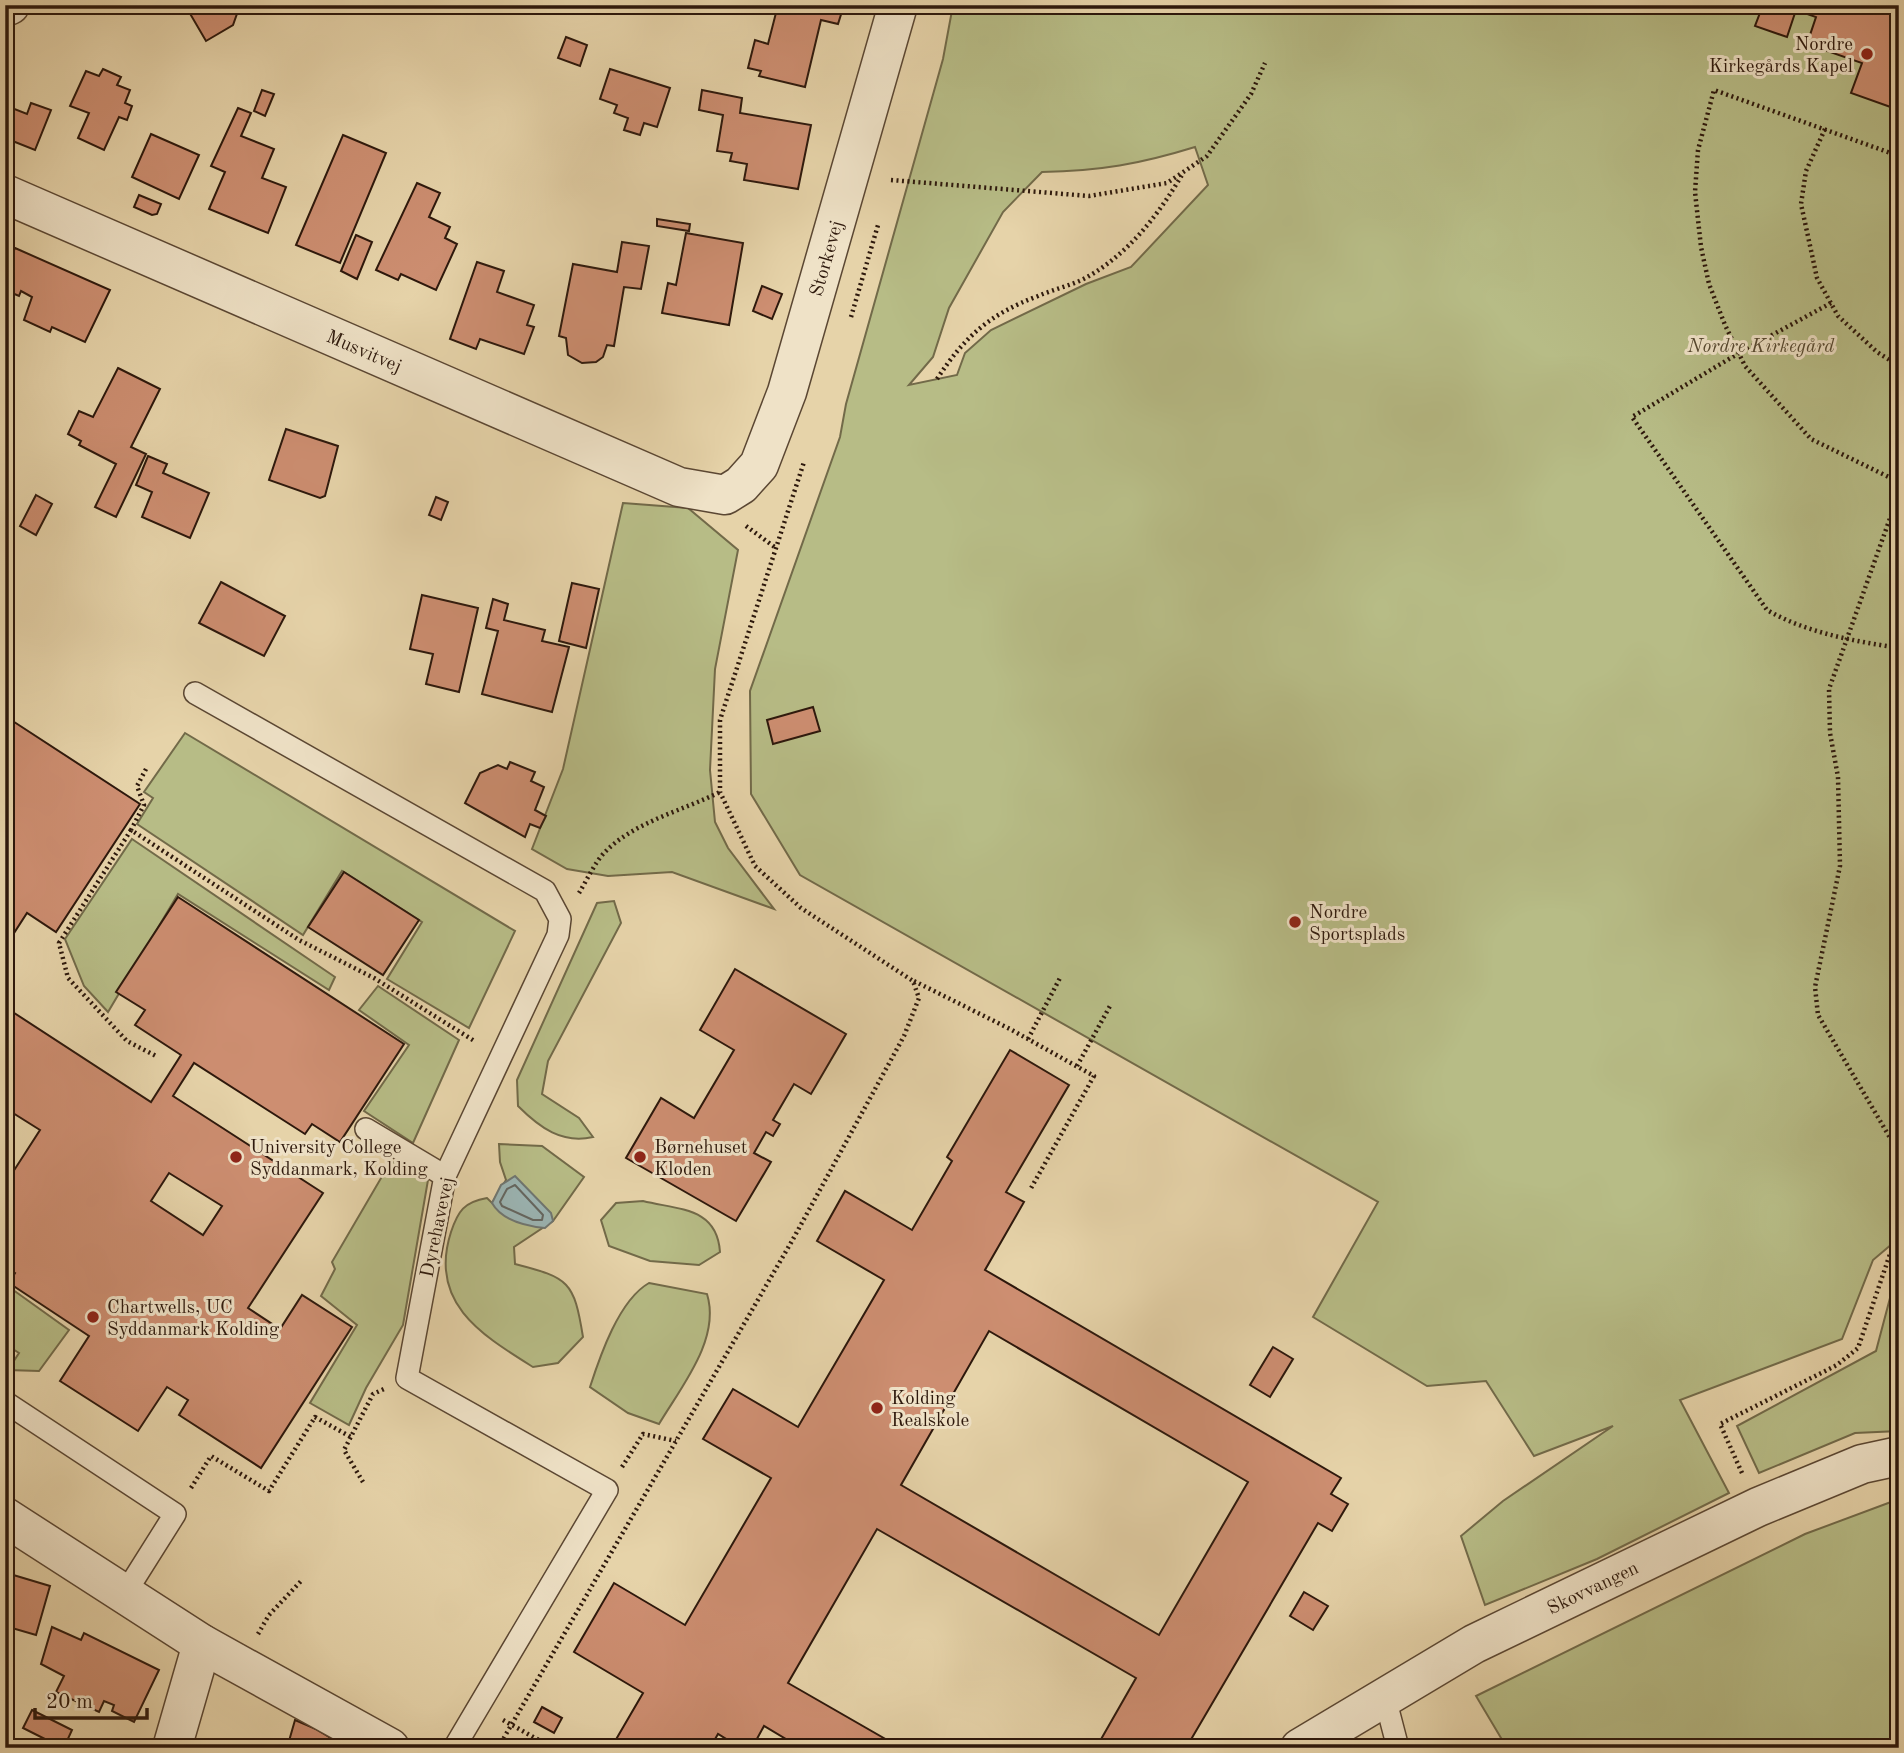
<svg xmlns="http://www.w3.org/2000/svg" width="1904" height="1753" font-family="'Old Standard TT',serif">
<style>
.green{fill:#b7bc86;stroke:#726a49;stroke-width:2;fill-rule:evenodd}
.water{fill:#9bb5b4;stroke:#6f7671;stroke-width:2}
.lines{fill:none;stroke-linecap:round;stroke-linejoin:round}
.shore{stroke:#646660;stroke-width:2}
.building{fill:#cd8e71;stroke:#2d180c;stroke-width:2;fill-rule:evenodd}
.service-casing{stroke:#5b4733;stroke-width:24}
.minor-casing{stroke:#5b4733;stroke-width:41}
.path{stroke:#2d180c;stroke-width:4.5;stroke-dasharray:2 3.5;stroke-linecap:butt}
.service{stroke:#efe2c7;stroke-width:21}
.minor{stroke:#efe2c7;stroke-width:38}
.poi-dot{fill:#8f2418;stroke:#efe2c7;stroke-width:2.5}
.labels{text-anchor:middle;stroke-width:6;stroke-linejoin:round;paint-order:stroke}
.poi-label{font-size:19px;fill:#2d180c;stroke:#efe2c7;text-anchor:start}
.street-label{font-size:19px;fill:#2d180c;stroke:#efe2c7}
.park-label{font-size:19px;font-style:italic;fill:#564931;stroke:#efe2c7}
</style>
<rect width="100%" height="100%" fill="#e6d3a9"/>
<filter id="stains"><feTurbulence type="fractalNoise" baseFrequency=".00286" numOctaves="4"/><feColorMatrix values="0 0 0 0 .2 0 0 0 0 .09 0 0 0 0 .02 0 0 0 .5 -.17"/></filter>
<radialGradient id="worn" r=".72"><stop offset=".6" stop-color="#630" stop-opacity="0"/><stop offset="1" stop-color="#630" stop-opacity=".3"/></radialGradient>
<g class="green">
<path d="M 953,5 L 1899,5 L 1899,1238 L 1873,1260 L 1842,1339 L 1680,1400 L 1729,1493 L 1597,1559 L 1485,1605 L 1461,1536 L 1503,1501 L 1613,1426 L 1534,1456 L 1486,1381 L 1427,1386 L 1313,1317 L 1378,1202 L 800,875 L 751,794 L 750,691 L 840,437 L 846,404 L 943,59 ZM 1195,147 L 1208,185 L 1131,267 L 1086,284 L 991,330 L 965,353 L 957,375 L 909,385 L 933,357 L 949,308 L 1003,212 L 1042,172 C 1100,171 1140,164 1195,147 Z"/>
<polygon points="623,503 688,508 738,550 715,669 710,770 715,822 728,848 774,909 672,872 608,876 567,869 532,849 563,769"/>
<polygon points="185,733 515,931 469,1028 387,979 422,922 342,871 303,935 137,824 153,798 144,792"/>
<polygon points="132,839 335,977 329,990 178,894 108,1012 84,986 65,939"/>
<path d="M 614,901 L 621,923 L 548,1061 L 542,1094 L 579,1118 L 593,1137 C 562,1144 540,1128 518,1106 L 517,1080 L 597,903 Z"/>
<polygon points="378,986 459,1040 413,1143 364,1111 409,1045 359,1010"/>
<path d="M 499,1144 L 542,1146 L 584,1177 L 553,1221 L 514,1247 L 515,1264 C 569,1278 574,1281 583,1337 L 558,1363 L 533,1367 C 482,1335 428,1303 451,1232 C 458,1211 464,1202 487,1198 L 492,1203 L 506,1180 L 500,1162 Z"/>
<polygon points="391,1161 428,1180 403,1325 366,1388 349,1425 310,1403 357,1325 321,1296 335,1269 332,1262"/>
<path d="M 643,1201 C 679,1210 717,1207 720,1252 L 699,1265 L 650,1261 L 609,1246 L 601,1220 L 616,1203 Z"/>
<polygon points="1899,1264 1899,1431 1855,1433 1759,1473 1737,1426 1876,1351"/>
<path d="M 649,1283 L 707,1294 C 721,1339 681,1387 659,1424 L 628,1413 L 590,1387 C 600,1356 619,1300 649,1283 Z"/>
<polygon points="9,1287 69,1330 39,1371 8,1370 19,1353 5,1344 5,1292"/>
<polygon points="1899,1499 1899,1748 1507,1748 1476,1696 1805,1534"/>
</g>
<path class="water" d="M 515,1176 L 551,1213 L 553,1221 L 545,1228 C 526,1226 502,1221 492,1203 L 501,1185 Z"/>
<g class="lines">
<polygon class="shore" points="515,1185 543,1215 542,1220 533,1220 502,1206 500,1202 507,1189"/>
</g>
<g class="building">
<polygon points="185,5 248,5 238,11 233,25 206,41"/>
<polygon points="778,5 844,5 838,24 821,20 805,87 759,76 761,71 748,68 755,40 768,44"/>
<polygon points="1763,5 1899,7 1899,110 1851,93 1862,63 1807,44 1816,17 1796,10 1787,37 1755,26"/>
<polygon points="566,37 587,45 580,66 558,58"/>
<polygon points="103,69 121,77 117,85 130,90 125,103 132,106 127,120 119,117 104,150 78,138 89,113 70,106 86,71 99,76"/>
<polygon points="610,69 670,88 657,127 644,123 640,135 624,130 628,118 614,113 617,105 600,99"/>
<polygon points="262,90 274,94 265,116 254,111"/>
<polygon points="702,90 742,98 740,113 811,125 798,189 744,180 747,164 730,161 732,153 717,151 723,115 699,110"/>
<polygon points="31,103 51,110 35,150 5,138 5,125 12,108 27,114"/>
<polygon points="238,108 251,113 241,136 274,149 262,178 286,187 268,233 209,209 225,172 211,166"/>
<polygon points="151,134 199,155 179,199 132,177"/>
<polygon points="343,135 386,153 340,263 296,245"/>
<polygon points="417,183 440,193 429,217 450,227 445,238 457,244 436,290 401,274 398,280 376,270"/>
<polygon points="139,195 161,204 157,214 152,215 134,207"/>
<polygon points="657,219 690,224 689,231 657,226"/>
<polygon points="686,233 743,243 729,325 662,313 668,283 676,285"/>
<polygon points="356,235 372,242 357,279 341,271"/>
<polygon points="622,242 649,246 641,289 624,287 614,346 607,345 603,357 596,362 582,363 568,355 566,338 559,336 573,264 617,272"/>
<polygon points="15,248 110,290 85,342 52,327 50,332 24,320 32,297 21,291 19,296 5,290 5,270"/>
<polygon points="477,262 504,271 497,292 534,305 527,325 534,327 524,354 480,339 476,349 450,339"/>
<polygon points="762,286 782,294 772,319 753,311"/>
<polygon points="118,368 160,389 131,447 146,454 116,517 95,507 116,464 79,445 81,441 68,434 79,411 93,417"/>
<polygon points="286,429 338,446 325,496 320,498 269,480"/>
<polygon points="148,456 167,464 163,473 209,493 190,538 142,517 152,492 136,485"/>
<polygon points="36,495 52,504 36,535 20,526"/>
<polygon points="436,497 448,502 441,520 429,515"/>
<polygon points="221,582 285,616 264,656 199,623"/>
<polygon points="572,583 599,589 586,648 559,641"/>
<polygon points="422,595 478,608 459,692 426,684 433,654 410,649"/>
<polygon points="493,599 508,604 504,620 545,630 542,641 569,647 552,712 482,694 498,631 486,628"/>
<polygon points="813,707 820,731 773,744 767,720"/>
<polygon points="5,716 140,804 56,932 27,913 5,947"/>
<polygon points="510,762 535,772 531,781 544,787 535,810 546,816 540,828 530,824 525,837 465,803 480,773 498,765 507,769"/>
<polygon points="344,872 419,920 383,975 308,927"/>
<path d="M 178,897 L 404,1044 L 340,1142 L 312,1124 L 305,1134 L 194,1063 L 173,1096 L 323,1193 L 248,1308 L 280,1329 L 302,1295 L 352,1327 L 261,1468 L 179,1415 L 188,1400 L 167,1387 L 138,1431 L 60,1381 L 89,1336 L 9,1283 L 15,1273 L 5,1267 L 5,1167 L 13,1172 L 40,1130 L 5,1108 L 5,1007 L 151,1102 L 181,1055 L 135,1025 L 145,1010 L 116,992 ZM 169,1173 L 222,1206 L 203,1235 L 151,1201 Z"/>
<polygon points="735,969 846,1034 811,1094 794,1084 773,1120 780,1124 773,1136 766,1132 754,1153 771,1162 736,1221 626,1158 661,1098 694,1118 734,1050 700,1030"/>
<path d="M 1010,1050 L 1069,1085 L 1006,1192 L 1024,1202 L 985,1270 L 1341,1478 L 1331,1494 L 1348,1504 L 1332,1531 L 1318,1523 L 1186,1748 L 1096,1748 L 1136,1678 L 877,1529 L 788,1683 L 901,1748 L 801,1748 L 764,1726 L 752,1748 L 741,1748 L 718,1734 L 710,1748 L 611,1748 L 643,1693 L 574,1652 L 614,1583 L 685,1625 L 771,1478 L 703,1439 L 733,1389 L 798,1427 L 884,1280 L 817,1241 L 845,1191 L 912,1230 L 952,1161 L 947,1157 ZM 989,1331 L 1248,1482 L 1159,1635 L 901,1485 Z"/>
<polygon points="1273,1347 1293,1359 1270,1397 1250,1385"/>
<polygon points="10,1574 50,1586 36,1635 5,1626 5,1591"/>
<polygon points="1304,1592 1328,1606 1313,1630 1290,1616"/>
<polygon points="52,1627 81,1640 84,1633 159,1670 134,1722 112,1711 114,1705 104,1701 99,1712 56,1692 64,1676 41,1664"/>
<polygon points="542,1707 562,1718 554,1733 534,1722"/>
<polygon points="32,1710 72,1730 66,1743 74,1748 51,1748 53,1743 23,1728"/>
<polygon points="295,1720 316,1729 347,1748 287,1748"/>
<polygon points="216,1739 229,1741 232,1748 209,1748"/>
</g>
<g class="lines">
<defs>
<g id="service">
<polyline points="195,693 545,891 560,919 558,935 445,1176 407,1378 607,1490 454,1748"/>
<polyline points="366,1129 445,1176"/>
<polyline points="5,1402 175,1514 124,1595"/>
<polyline points="1385,1698 1398,1748"/>
</g>
<g id="minor">
<polyline points="5,7 10,5"/>
<path id="s1" d="M 5,194 L 679,487 L 725,495 L 741,485 L 759,465 L 787,392 L 898,5"/>
<polyline points="5,1517 202,1644 390,1748"/>
<polyline points="172,1748 202,1644"/>
<path id="s2" d="M 1300,1748 L 1474,1644 L 1758,1507 L 1862,1464 L 1899,1456"/>
</g>
</defs>
<use href="#service" class="service-casing"/>
<use href="#minor" class="minor-casing"/>
<g class="path">
<polyline points="1825,129 1806,171 1801,204 1817,278 1838,316 1877,352 1899,366"/>
<polyline points="1899,156 1714,90 1698,150 1695,192 1701,247 1709,284 1725,325 1745,366 1811,439 1899,482"/>
<polyline points="891,180 1089,196 1167,183 1207,156 1251,94 1265,63"/>
<path d="M 1831,303 L 1739,353 L 1632,417 L 1767,610 C 1807,633 1854,641 1899,648"/>
<polyline points="851,317 878,225"/>
<path d="M 937,379 C 965,336 990,314 1038,296 C 1054,289 1074,285 1089,276 C 1130,252 1158,215 1182,175"/>
<polyline points="1899,493 1829,689 1830,733 1838,777 1840,866 1815,987 1818,1015 1899,1153"/>
<polyline points="746,526 776,548"/>
<polyline points="146,769 137,786 144,805 131,830 299,940 374,978 476,1042"/>
<polyline points="131,830 59,943 68,978 127,1041 156,1056"/>
<path d="M 579,893 C 587,880 595,862 605,852 C 634,822 684,810 720,792"/>
<polyline points="914,981 1010,1029 1094,1076 1030,1190"/>
<polyline points="1028,1039 1060,978"/>
<polyline points="1077,1066 1110,1006"/>
<polyline points="622,1467 643,1434 676,1441"/>
<polyline points="1742,1473 1720,1424 1837,1365 1858,1348 1890,1254 1899,1250"/>
<polyline points="363,1482 344,1450 373,1394 384,1389"/>
<polyline points="191,1488 211,1456 269,1491 315,1417 351,1437"/>
<polyline points="258,1634 269,1615 301,1581"/>
<polyline points="503,1720 553,1748"/>
<polyline points="498,1748 792,1241 904,1036 919,998 913,981 801,908 755,866 720,792 720,720 804,462"/>
</g>
<use href="#service" class="service"/>
<use href="#minor" class="minor"/>
</g>
<g class="poi-dot">
<circle cx="1867" cy="54" r="7"/>
<circle cx="1295" cy="922" r="7"/>
<circle cx="236" cy="1157" r="7"/>
<circle cx="640" cy="1157" r="7"/>
<circle cx="93" cy="1317" r="7"/>
<circle cx="877" cy="1408" r="7"/>
</g>
<g class="labels">
<g class="poi-label">
<text x="1853" y="50" text-anchor="end">Nordre<tspan x="1853" dy="22">Kirkegårds Kapel</tspan></text>
<text x="1309" y="918">Nordre<tspan x="1309" dy="22">Sportsplads</tspan></text>
<text x="250" y="1153">University College<tspan x="250" dy="22">Syddanmark, Kolding</tspan></text>
<text x="654" y="1153">Børnehuset<tspan x="654" dy="22">Kloden</tspan></text>
<text x="107" y="1313">Chartwells, UC<tspan x="107" dy="22">Syddanmark Kolding</tspan></text>
<text x="891" y="1404">Kolding<tspan x="891" dy="22">Realskole</tspan></text>
</g>
<g class="street-label">
<text dy="7" stroke="none"><textPath href="#s1" startOffset="1045">Storkevej</textPath></text>
<text dy="7" stroke="none"><textPath href="#s1" startOffset="392">Musvitvej</textPath></text>
<text transform="translate(436 1227) rotate(-78)" y="7">Dyrehavevej</text>
<text dy="7" stroke="none"><textPath href="#s2" startOffset="334">Skovvangen</textPath></text>
</g>
<g class="park-label">
<text x="1761" y="352">Nordre Kirkegård</text>
</g>
</g>
<rect width="1904" height="1753" fill="none" stroke="#e6d3a9" stroke-width="28"/>
<rect x="7" y="7" width="1890" height="1739" fill="none" stroke="#2d180c" stroke-width="3.5"/>
<rect x="14" y="14" width="1876" height="1725" fill="none" stroke="#2d180c" stroke-width="2"/>
<path d="M35 1708v10h112v-10" fill="none" stroke="#2d180c" stroke-width="3.5"/>
<text x="46" y="1708" font-size="21" fill="#2d180c" stroke="#efe2c7" stroke-width="5" paint-order="stroke">20 m</text>
<rect width="100%" height="100%" filter="url(#stains)"/>
<rect width="100%" height="100%" fill="url(#worn)"/>
</svg>
